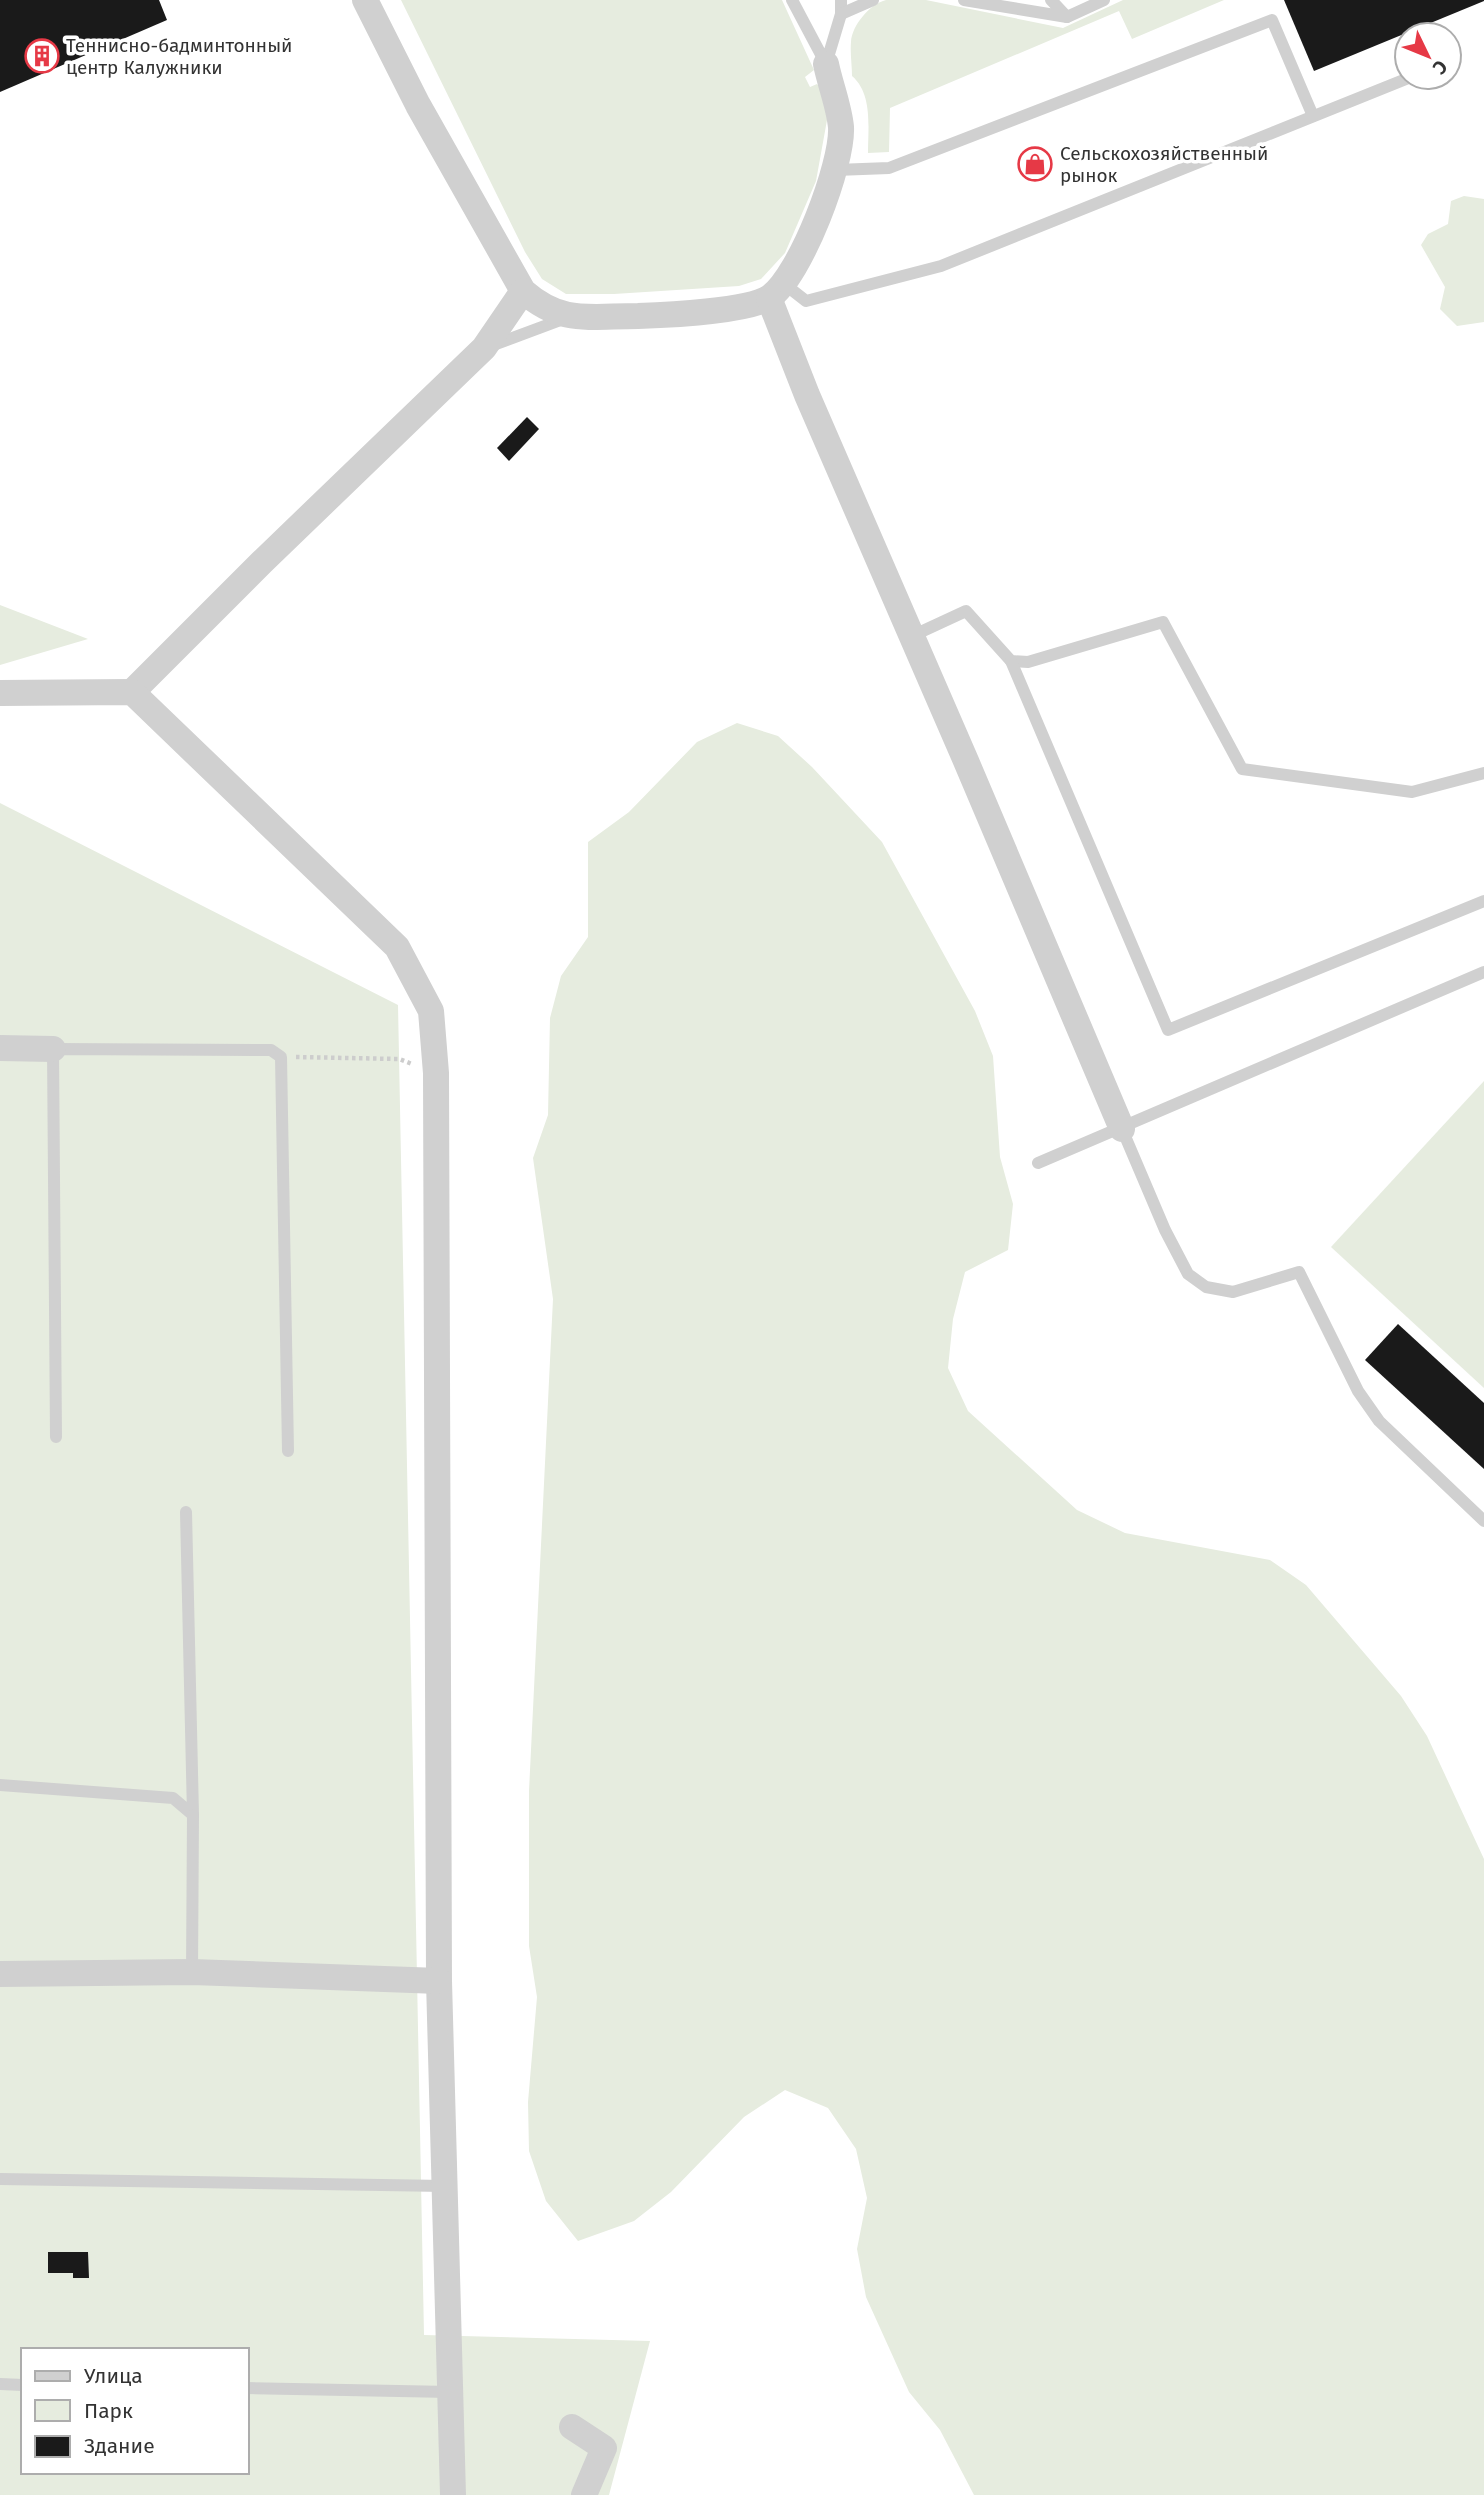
<svg xmlns="http://www.w3.org/2000/svg" width="1484" height="2495" font-family="'Fira Sans',sans-serif">
<style>
.green{fill:#e6ecdf;fill-rule:evenodd}
.building{fill:#1a1a1a}
.lines{fill:none;stroke-linecap:round;stroke-linejoin:round}
.path{stroke:#cdcdcd;stroke-width:4.5;stroke-dasharray:3.5 3.5;stroke-linecap:butt}
.lane{stroke:#d0d0d0;stroke-width:12}
.street{stroke:#d0d0d0;stroke-width:26}
.labels{text-anchor:middle;stroke-width:7;stroke-linejoin:round;paint-order:stroke}
.poi-label{font-size:19px;fill:#333;stroke:#fff;text-anchor:start}
</style>
<rect width="100%" height="100%" fill="#fff"/>
<g class="green">
<polygon points="401,0 782,0 814,70 805,77 810,87 817,84 826,95 829,109 816,181 785,253 761,279 739,286 614,294 566,294 542,279 525,252"/>
<path d="M 886,0 L 926,0 L 1063,28 L 1123,0 L 1224,0 L 1132,39 L 1119,11 L 890,108 L 889,152 L 868,153 C 868,128 873,94 852,76 C 852,65 850,53 851,42 C 852,25 870,4 886,0 Z"/>
<polygon points="1464,196 1484,199 1484,322 1457,326 1440,309 1445,287 1421,245 1428,234 1448,224 1451,201"/>
<polygon points="0,605 88,639 0,665"/>
<polygon points="737,723 778,736 812,767 882,842 975,1011 993,1056 1000,1157 1013,1204 1008,1250 965,1272 953,1319 948,1368 968,1411 1077,1510 1125,1533 1270,1560 1306,1585 1401,1696 1427,1736 1484,1859 1484,2495 974,2495 940,2430 909,2392 866,2297 857,2249 867,2198 856,2149 828,2108 785,2090 744,2117 671,2192 634,2221 578,2241 546,2201 529,2151 528,2102 537,1997 529,1946 529,1791 553,1299 533,1158 548,1115 550,1018 561,976 588,937 588,842 629,812 697,742"/>
<path d="M 0,803 L 398,1005 L 424,2335 L 650,2341 L 609,2495 L 0,2495 ZM 23,2350 L 247,2350 L 247,2472 L 23,2472 Z"/>
<polygon points="1484,1081 1484,1388 1331,1247"/>
</g>
<g class="building">
<polygon points="0,0 159,0 167,20 0,92"/>
<polygon points="1284,0 1484,0 1484,1 1314,71"/>
<polygon points="527,417 539,429 509,461 497,448"/>
<polygon points="1398,1324 1484,1403 1484,1469 1365,1360"/>
<polygon points="48,2252 88,2252 89,2278 73,2278 73,2273 48,2273"/>
</g>
<g class="lines">
<polyline class="path" points="296,1057 399,1059 412,1064"/>
<g class="lane">
<polyline points="792,0 826,64 841,14 841,0"/>
<polyline points="964,0 1067,17 1104,0"/>
<polyline points="1051,0 1067,17"/>
<polyline points="841,14 873,0"/>
<polyline points="836,170 889,168 1272,20 1313,116"/>
<polyline points="783,283 806,301 941,266 1411,77"/>
<polyline points="491,346 566,318"/>
<polyline points="912,636 966,611 1011,661 1028,662 1163,622 1242,769 1412,792 1484,773"/>
<polyline points="1011,661 1168,1030 1484,901"/>
<polyline points="1122,1129 1165,1230 1188,1274 1206,1287 1233,1292 1299,1272 1358,1391 1379,1421 1484,1521"/>
<polyline points="1038,1163 1484,972"/>
<polyline points="56,1437 53,1049 271,1050 281,1057 288,1451"/>
<polyline points="0,1785 173,1798 193,1815 186,1512"/>
<polyline points="192,1972 193,1815"/>
<polyline points="0,2179 445,2186"/>
<polyline points="0,2384 23,2385"/>
<polyline points="247,2388 451,2392"/>
</g>
<g class="street">
<path d="M 365,0 L 418,105 L 523,291 C 562,325 589,316 638,316 C 666,315 749,311 770,297 C 801,275 843,164 841,127 C 839,106 830,84 826,64"/>
<polyline points="769,298 807,395 966,761 1122,1129"/>
<polyline points="132,692 262,562 484,348 523,291"/>
<polyline points="0,693 132,692 397,947 431,1011 436,1073 439,1981 453,2495"/>
<polyline points="0,1048 53,1049"/>
<polyline points="0,1974 192,1972 439,1981"/>
<polyline points="572,2427 604,2448 584,2495"/>
</g>
</g>
<defs>
<symbol id="building-ring" viewBox="-11 -11 22 22"><circle r="9.5" fill="#fff" stroke="#e63946" stroke-width="1.5"/><path d="M-4-6H4V6H1V3H-1V6H-4ZM-2.5-4.3h1.7v1.8h-1.7ZM.8-4.3h1.7v1.8H.8ZM-2.5-1h1.7V.8h-1.7ZM.8-1h1.7V.8H.8Z" fill="#e63946"/></symbol>
<symbol id="shop-ring" viewBox="-11 -11 22 22"><circle r="9.5" fill="#fff" stroke="#e63946" stroke-width="1.5"/><path d="M-5-2.5h2.3a2.7 3.5 0 0 1 5.4 0H5L5.5 6h-11ZM-1.5-2.5h3a1.5 2.3 0 0 0-3 0Z" fill="#e63946"/></symbol>
</defs>
<g fill-rule="evenodd">
<use href="#building-ring" x="23" y="37" width="38" height="38"/>
<use href="#shop-ring" x="1016" y="145" width="38" height="38"/>
</g>
<g class="labels">
<g class="poi-label">
<text x="66" y="52">Теннисно-бадминтонный<tspan x="66" dy="22">центр Калужники</tspan></text>
<text x="1060" y="160">Сельскохозяйственный<tspan x="1060" dy="22">рынок</tspan></text>
</g>
</g>
<rect x="21" y="2348" width="228" height="126" fill="#ffffff" stroke="#adadad" stroke-width="2"/>
<rect x="35" y="2371" width="35" height="10" fill="#d0d0d0" stroke="#adadad" stroke-width="2"/>
<text x="84" y="2383" font-size="21" fill="#333333">Улица</text>
<rect x="35" y="2400" width="35" height="21" fill="#e6ecdf" stroke="#adadad" stroke-width="2"/>
<text x="84" y="2418" font-size="21" fill="#333333">Парк</text>
<rect x="35" y="2436" width="35" height="21" fill="#1a1a1a" stroke="#adadad" stroke-width="2"/>
<text x="84" y="2453" font-size="21" fill="#333333">Здание</text>
<g transform="translate(1428 56) rotate(133)"><circle r="33" fill="#ffffff" stroke="#adadad" stroke-width="2"/>
<path d="M0-5L12 26L0 18L-12 26Z" fill="#e63946"/>
<text y="-10" font-size="19" font-weight="bold" text-anchor="middle" fill="#333333">С</text>
</g>
</svg>
